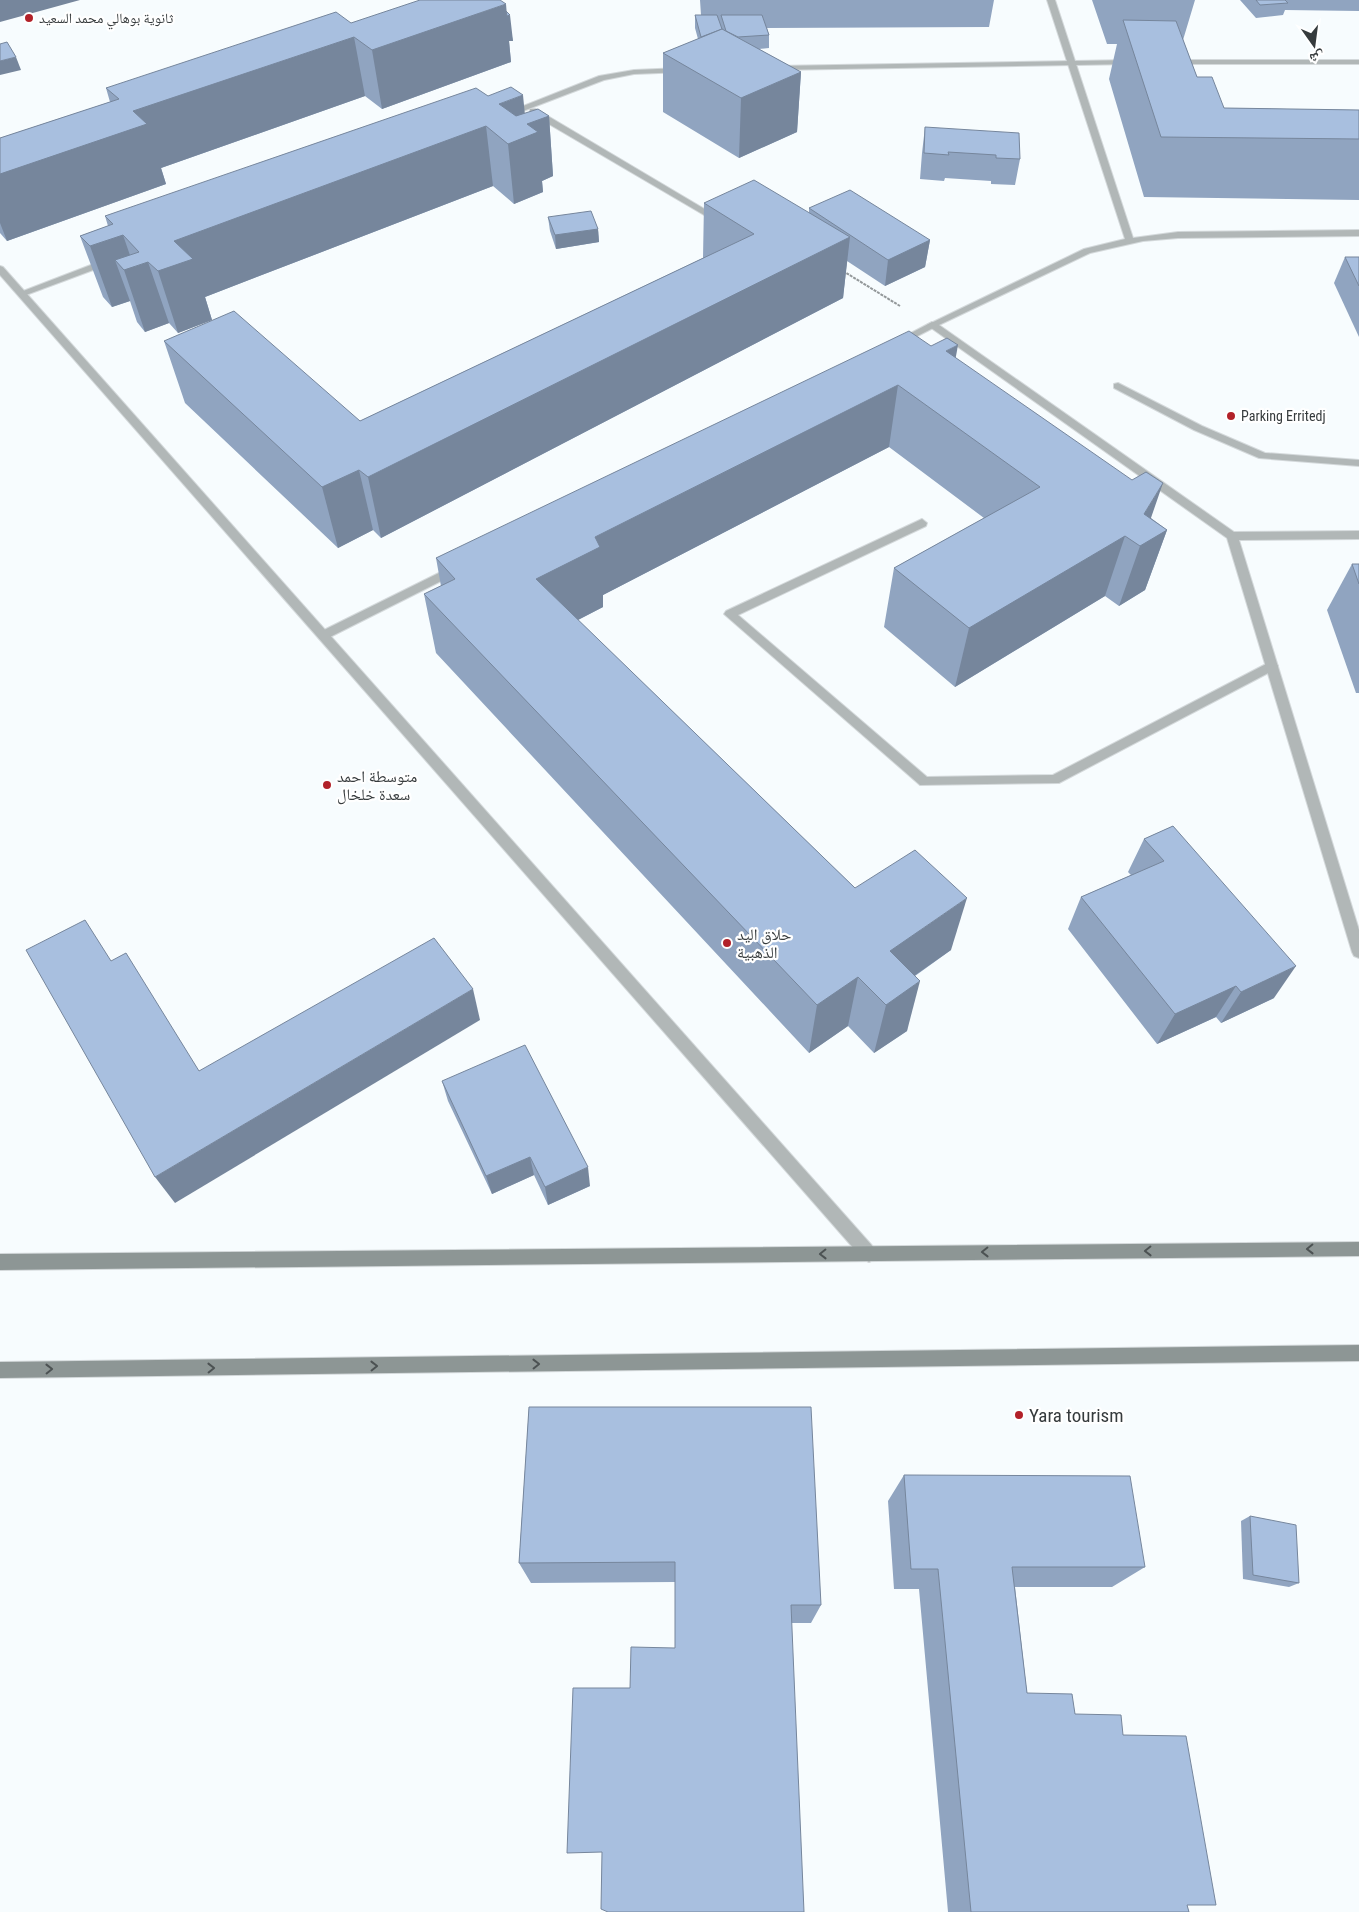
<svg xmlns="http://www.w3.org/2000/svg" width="1359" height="1912" font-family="'Roboto Condensed','Noto Naskh Arabic',sans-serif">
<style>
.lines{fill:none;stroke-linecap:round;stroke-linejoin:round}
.service-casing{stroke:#d4d9db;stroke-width:2}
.minor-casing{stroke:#d4d9db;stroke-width:2}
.tertiary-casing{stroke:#d4d9db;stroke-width:2}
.secondary-casing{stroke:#d4d9db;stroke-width:2}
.path{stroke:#93989a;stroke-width:2;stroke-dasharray:3 1;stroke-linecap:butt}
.service{fill:#b1b7b7;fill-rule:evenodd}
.minor{fill:#b1b7b7;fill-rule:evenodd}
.tertiary{fill:#b1b7b7;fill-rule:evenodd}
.secondary{fill:#8d9695;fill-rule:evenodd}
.wall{fill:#90a4c0}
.shaded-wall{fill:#76869c}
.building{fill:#a8bfdf;stroke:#76869c}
.oneway{stroke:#4c5253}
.poi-dot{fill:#b22129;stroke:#fff;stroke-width:2}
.labels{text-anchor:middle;stroke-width:4.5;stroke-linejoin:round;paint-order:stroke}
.far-poi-label{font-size:14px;fill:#363b3d;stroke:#fff;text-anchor:start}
.poi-label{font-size:16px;fill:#363b3d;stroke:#fff;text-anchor:start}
.near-poi-label{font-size:19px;fill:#363b3d;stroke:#fff;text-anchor:start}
</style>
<rect width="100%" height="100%" fill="#f7fcfe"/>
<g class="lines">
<defs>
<polygon id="service" points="1118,383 1202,426 1265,453 1359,460 1359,466 1259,458 1194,430 1114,388 1114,384"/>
<g id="minor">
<polygon points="1131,60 1134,60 1134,64 775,70 771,68 775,66"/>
<rect x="1172" y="60" width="187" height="4"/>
<polygon points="681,68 685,70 684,72 634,74 604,80 510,116 503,114 599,76 634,70"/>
<polygon points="530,109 536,109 723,220 722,222 716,222 530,113"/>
<polygon points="109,258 112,259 112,263 26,295 20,295 18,293"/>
<polygon points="932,322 937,325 935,327 900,345 894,345 892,343"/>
<polygon points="922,519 927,523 926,526 738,615 927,777 1053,775 1268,663 1276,663 1278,666 1276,669 1059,783 920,785 724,614 726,611"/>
<polygon points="455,565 459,566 461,569 459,572 328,638 324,639 318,635 320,632"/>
</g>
<g id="tertiary">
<polygon points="1047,0 1055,0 1133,238 1178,232 1359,230 1359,236 1178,238 1143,241 1090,253 939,325 1234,532 1359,531 1359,539 1239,540 1359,930 1359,958 1354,956 1352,952 1227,538 927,325 1084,249 1125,239"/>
<polygon points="0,266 3,267 875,1249 877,1254 875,1259 869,1262 863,1259 0,275"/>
</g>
<g id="secondary">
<polygon points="1359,1242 1359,1256 0,1270 0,1254"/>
<polygon points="1359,1345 1359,1361 0,1378 0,1362"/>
</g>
</defs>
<use href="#service" class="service-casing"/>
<use href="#minor" class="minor-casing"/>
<use href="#tertiary" class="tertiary-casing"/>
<use href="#secondary" class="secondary-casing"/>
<polyline class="path" points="843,271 900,306"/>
<use href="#service" class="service"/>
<use href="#minor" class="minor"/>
<use href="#tertiary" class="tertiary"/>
<use href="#secondary" class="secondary"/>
</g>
<g class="wall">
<polygon points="700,0 994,0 989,27 767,28 769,35 769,48 759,49 801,72 797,132 739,158 663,112 663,53 698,39 695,28 695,15 701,15"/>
<polygon points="1092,0 1195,0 1183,40 1197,77 1224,108 1359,110 1359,200 1144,197 1109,79 1117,44 1107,44"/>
<polygon points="1240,0 1359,0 1359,11 1285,10 1283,15 1256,18"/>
<polygon points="506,11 513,41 509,41 511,62 382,109 365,96 161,168 166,184 7,241 0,233 0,138 110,102 106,88 351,23"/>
<polygon points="488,96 525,114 549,116 553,176 542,181 543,192 514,204 493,186 205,297 212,320 178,333 169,323 145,332 137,322 130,301 112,307 103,297 80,236 108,226 105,216"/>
<polygon points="925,127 1020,159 1015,185 991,184 991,181 945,178 944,181 920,179 922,153"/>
<polygon points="704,203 809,213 809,208 930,240 925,267 885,286 847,261 843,298 381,538 373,530 338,548 185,403 164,341 360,421 703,258"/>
<polygon points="548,217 598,229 599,242 556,249 550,231"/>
<polygon points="1345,257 1359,257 1359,337 1334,283"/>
<polygon points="931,346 956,358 1151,518 1167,530 1145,590 1119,606 1105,596 955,687 884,627 894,568 984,518 889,447 603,595 603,607 578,620 855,888 951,950 915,976 907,1031 874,1053 848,1026 809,1053 436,653 424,594 441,586 436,558"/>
<polygon points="1352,564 1359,564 1359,693 1356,693 1327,610"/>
<polygon points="1173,826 1274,998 1221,1023 1216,1017 1157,1044 1068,929 1081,897 1131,875 1128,872 1144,839"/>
<polygon points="442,1081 590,1186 548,1205 534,1175 492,1194 448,1101"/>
<polygon points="529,1407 821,1605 811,1623 792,1623 630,1688 675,1648 675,1582 531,1583 519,1563"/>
<polygon points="904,1475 1145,1567 1112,1587 1015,1587 1027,1693 1123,1735 1187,1905 1189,1912 948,1912 919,1589 894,1589 888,1501"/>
<polygon points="1250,1516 1299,1583 1289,1587 1243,1579 1241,1521"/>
</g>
<g class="shaded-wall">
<polygon points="0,0 80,0 0,22"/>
<polygon points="506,4 507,16 510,15 513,41 509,41 511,62 382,109 372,50"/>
<polygon points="354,37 365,96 161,168 166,184 7,241 0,223 0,174 133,111"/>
<polygon points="16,57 21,70 0,75 0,61"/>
<polygon points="801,72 797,132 739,158 741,98"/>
<polygon points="523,95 527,136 527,124 549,116 553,176 542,181 543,192 514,204 508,144 499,104"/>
<polygon points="486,126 493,186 205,297 212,320 178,333 158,271 174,241"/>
<polygon points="598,229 599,242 556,249 555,235"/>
<polygon points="123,235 134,267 148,262 169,323 145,332 124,270 115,260 130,301 112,307 90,246"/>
<polygon points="850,237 843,298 381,538 368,477"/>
<polygon points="930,240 925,267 885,286 888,260"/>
<polygon points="958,345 947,406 946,351"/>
<polygon points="898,385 889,447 603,595 603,607 543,638 536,579 595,537"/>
<polygon points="359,470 373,530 338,548 322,487"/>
<polygon points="1163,483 1142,544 1167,530 1145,590 1119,606 1140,546 1144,514"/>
<polygon points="1125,536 1105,596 955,687 969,628"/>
<polygon points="967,898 951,950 881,999 890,951"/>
<polygon points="1296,966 1274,998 1221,1023 1241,992"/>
<polygon points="858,977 848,1026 809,1053 817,1005"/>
<polygon points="920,981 907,1031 874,1053 886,1005"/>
<polygon points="1236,986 1216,1017 1157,1044 1175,1014"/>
<polygon points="473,989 480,1020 175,1203 155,1177"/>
<polygon points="530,1157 534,1175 492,1194 486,1176"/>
<polygon points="588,1167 590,1186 548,1205 545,1187"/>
</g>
<g class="building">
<polygon points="420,0 500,0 506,4 372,50 354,37 133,111 147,124 0,174 0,138 119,99 106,88 336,12 351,23"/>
<polygon points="1256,0 1285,0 1288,3 1260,5"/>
<polygon points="506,11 510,15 507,16"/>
<polygon points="695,15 717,15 722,29 701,37"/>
<polygon points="721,15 762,15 769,35 738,37 726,31"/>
<polygon points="1123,20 1176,21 1197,77 1212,77 1224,108 1359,110 1359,139 1161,137"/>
<polygon points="722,29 801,72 741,98 663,53"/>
<polygon points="7,42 16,57 0,61 0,44"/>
<polygon points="511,87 523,95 499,104 516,116 538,109 549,116 527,124 538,132 508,144 486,126 174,241 193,259 158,271 148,262 124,270 115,260 139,252 123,235 90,246 80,236 113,224 105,216 476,88 488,96"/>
<polygon points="925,127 1019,133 1020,159 996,158 996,155 948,152 949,155 924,153"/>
<polygon points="754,180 850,237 368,477 359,470 322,487 164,341 234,311 360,421 754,234 704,203"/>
<polygon points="850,190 930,240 888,260 809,208"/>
<polygon points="591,211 598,229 555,235 548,217"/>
<polygon points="1345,257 1359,257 1359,286"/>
<polygon points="909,331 931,346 947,338 958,345 946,351 1132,480 1146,472 1163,483 1144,514 1167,530 1140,546 1125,536 969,628 894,568 1040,487 898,385 595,537 600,547 536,579 855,888 915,850 967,898 890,951 920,981 886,1005 858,977 817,1005 424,594 455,579 436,558"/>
<polygon points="1352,564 1359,564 1359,584"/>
<polygon points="1173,826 1296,966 1241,992 1236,986 1175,1014 1081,897 1164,861 1144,839"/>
<polygon points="85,920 111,961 126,953 199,1071 434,938 473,989 155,1177 26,950"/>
<polygon points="525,1045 588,1167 545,1187 530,1157 486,1176 442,1081"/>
<polygon points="529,1407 811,1407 821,1605 791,1605 804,1912 608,1912 601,1909 602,1852 567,1853 573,1688 630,1688 631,1647 675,1648 675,1562 519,1563"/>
<polygon points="904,1475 1130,1476 1145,1567 1012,1567 1027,1693 1072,1694 1075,1714 1121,1715 1123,1735 1186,1736 1216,1905 1187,1905 1189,1912 971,1912 938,1569 911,1569"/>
<polygon points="1250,1516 1296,1525 1299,1583 1253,1575"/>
</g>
<defs><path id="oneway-chevron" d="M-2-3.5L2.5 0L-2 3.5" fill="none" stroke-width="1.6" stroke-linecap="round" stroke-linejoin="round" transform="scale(1.25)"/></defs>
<g class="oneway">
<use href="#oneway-chevron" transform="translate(1310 1249) rotate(179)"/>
<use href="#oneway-chevron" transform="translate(1148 1251) rotate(179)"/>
<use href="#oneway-chevron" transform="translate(985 1252) rotate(179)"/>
<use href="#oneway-chevron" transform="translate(823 1254) rotate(179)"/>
<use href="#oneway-chevron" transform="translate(536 1364) rotate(-1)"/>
<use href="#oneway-chevron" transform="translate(374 1366) rotate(-1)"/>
<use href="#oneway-chevron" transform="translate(211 1368) rotate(-1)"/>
<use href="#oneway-chevron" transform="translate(49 1369) rotate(-1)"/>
</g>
<g class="poi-dot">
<circle cx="29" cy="18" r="5"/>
<circle cx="1231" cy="416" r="5"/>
<circle cx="327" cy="785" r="5"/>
<circle cx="727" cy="943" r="5"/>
<circle cx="1019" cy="1415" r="5"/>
</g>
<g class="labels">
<g class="far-poi-label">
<text x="39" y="23">ثانوية بوهالي محمد السعيد</text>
<text x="1241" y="421">Parking Erritedj</text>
</g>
<g class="poi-label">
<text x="337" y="782">متوسطة احمد<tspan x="337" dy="18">سعدة خلخال</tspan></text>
<text x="737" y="940">حلاق اليد<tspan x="737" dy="18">الذهبية</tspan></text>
</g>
<g class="near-poi-label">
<text x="1029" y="1422">Yara tourism</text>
</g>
</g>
<g transform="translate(1314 45) rotate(166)" stroke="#ffffff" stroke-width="4" paint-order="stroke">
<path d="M0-4L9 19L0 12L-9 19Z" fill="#363b3d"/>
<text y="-8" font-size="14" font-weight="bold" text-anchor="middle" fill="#363b3d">ش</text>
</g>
</svg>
